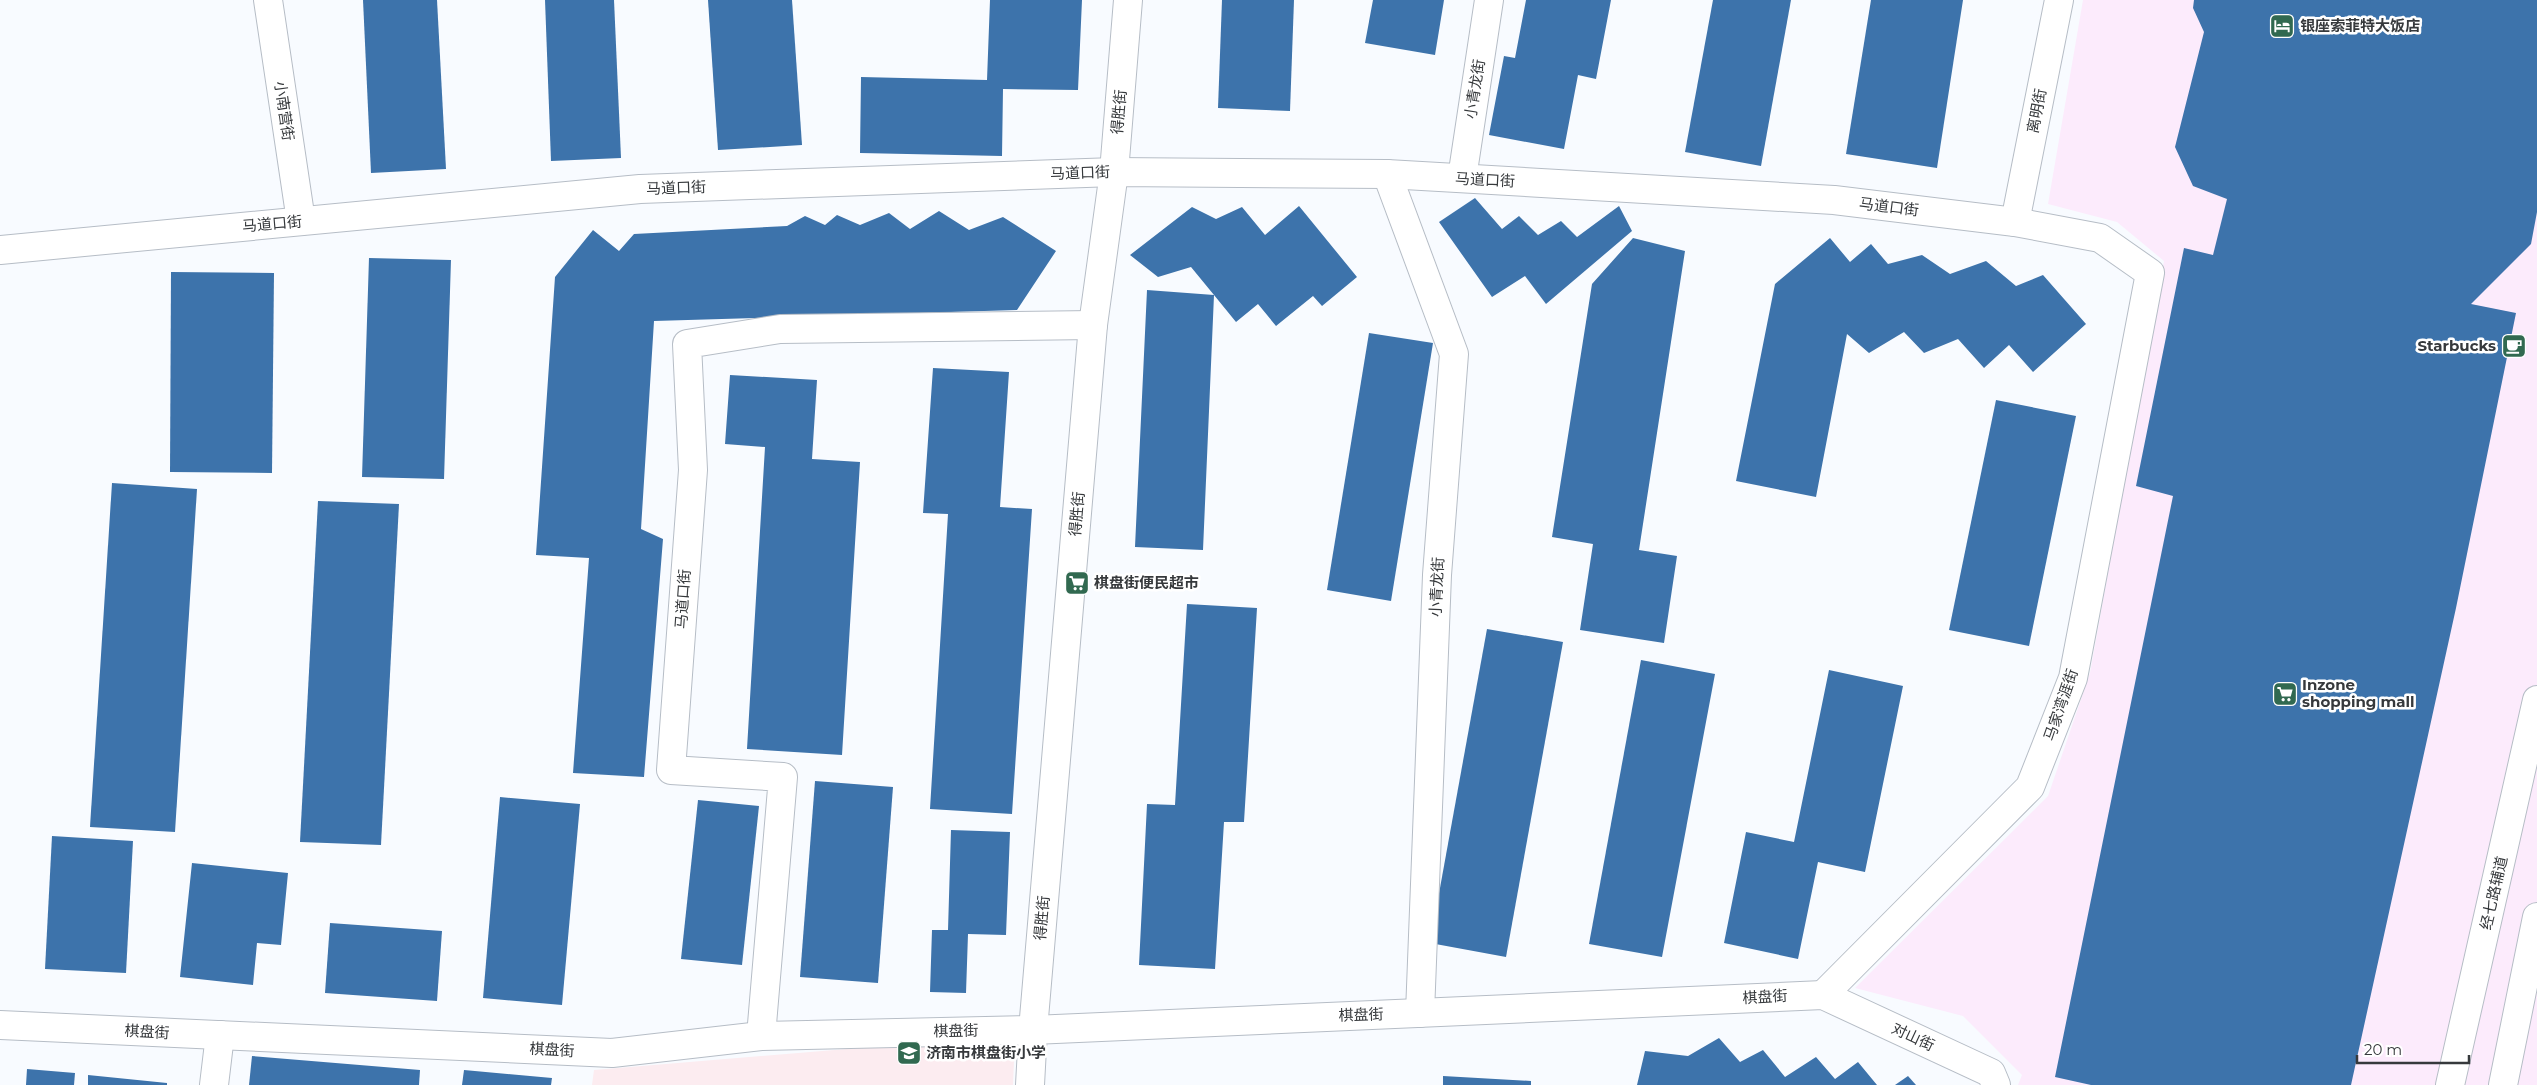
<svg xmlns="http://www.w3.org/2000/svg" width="2537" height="1085" font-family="Montserrat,'Noto Sans SC',sans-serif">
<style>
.commercial{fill:#fcebfc}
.education{fill:#fcecf0}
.building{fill:#3d73ab}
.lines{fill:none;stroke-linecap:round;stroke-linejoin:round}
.street-casing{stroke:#b6bdc6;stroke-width:30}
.secondary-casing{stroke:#b6bdc6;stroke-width:30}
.primary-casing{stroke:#b6bdc6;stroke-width:30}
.street{stroke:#fff;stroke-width:28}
.secondary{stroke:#fff;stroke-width:28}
.primary{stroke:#fff;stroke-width:28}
.labels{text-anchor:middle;stroke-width:5;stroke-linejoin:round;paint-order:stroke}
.poi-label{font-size:15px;font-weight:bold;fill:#36393c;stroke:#fff;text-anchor:start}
.street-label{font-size:15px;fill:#36393c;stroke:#fff}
</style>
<rect width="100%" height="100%" fill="#f8fbff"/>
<polygon class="commercial" points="2083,0 2537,0 2537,1085 2018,1085 2022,1075 1963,1016 1855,988 2048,796 2090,673 2164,261 2117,222 2048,204"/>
<polygon class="education" points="1015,1035 1013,1085 592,1085 594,1070"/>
<g class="building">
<polygon points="363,0 437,0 446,169 371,173"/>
<polygon points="545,0 614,0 621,158 551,161"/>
<polygon points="708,0 792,0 802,145 718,150"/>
<polygon points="990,0 1082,0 1078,90 1003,89 1002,156 860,153 861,77 987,80"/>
<polygon points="1222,0 1294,0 1290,111 1218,108"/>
<polygon points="1373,0 1444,0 1435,55 1365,43"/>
<polygon points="1526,0 1611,0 1596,79 1578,75 1564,149 1489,135 1504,56 1515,58"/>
<polygon points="1713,0 1791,0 1761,166 1685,152"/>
<polygon points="1871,0 1963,0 1937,168 1846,154"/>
<polygon points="2194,0 2537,0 2537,212 2531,244 2471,304 2516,313 2456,608 2351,1085 2091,1085 2055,1077 2173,496 2136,486 2184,248 2213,255 2227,199 2193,186 2175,147 2204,32 2193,8"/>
<polygon points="1475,198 1502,229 1519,216 1538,235 1561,221 1577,237 1619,206 1632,231 1546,304 1525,276 1492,297 1439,222"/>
<polygon points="1299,206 1357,277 1322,306 1313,296 1276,326 1258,304 1236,322 1214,295 1203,550 1135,547 1147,290 1214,295 1191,267 1158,277 1130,255 1192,207 1216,219 1242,207 1265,235"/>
<polygon points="939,211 969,230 1003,217 1056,251 1017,310 654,321 641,529 663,539 644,777 573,773 589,558 536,555 555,277 593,230 619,251 634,234 787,226 805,216 825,225 837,215 860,225 889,213 910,229"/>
<polygon points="1633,238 1685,251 1639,550 1677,556 1664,643 1580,630 1593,544 1552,537 1592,284"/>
<polygon points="1830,238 1850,262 1871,244 1888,264 1922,255 1950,274 1986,261 2016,286 2043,275 2086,324 2033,372 2009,345 1984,368 1958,339 1924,353 1904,332 1869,353 1847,334 1816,497 1736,481 1775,284"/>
<polygon points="369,258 451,260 444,479 362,477"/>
<polygon points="171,272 274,273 272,473 170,472"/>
<polygon points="1369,333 1433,343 1391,601 1327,590"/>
<polygon points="933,368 1009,372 1000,507 1032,509 1012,814 930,809 948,514 923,513"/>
<polygon points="730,375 817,380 812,459 860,462 842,755 747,749 765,447 725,444"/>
<polygon points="1996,400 2076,416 2029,646 1949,630"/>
<polygon points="112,483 197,489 175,832 90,827"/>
<polygon points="318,501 399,504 381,845 300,842"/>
<polygon points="1187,604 1257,608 1244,822 1224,822 1215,969 1139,965 1147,804 1175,805"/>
<polygon points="1487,629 1563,642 1506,957 1430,943"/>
<polygon points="1641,660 1715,674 1662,957 1589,944"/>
<polygon points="1829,670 1903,686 1865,872 1818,862 1798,959 1724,943 1746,832 1794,842"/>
<polygon points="815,781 893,787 878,983 800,977"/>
<polygon points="500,797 580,804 562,1005 483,998"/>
<polygon points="698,800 759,806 742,965 681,959"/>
<polygon points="951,830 1010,832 1006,935 968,934 966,993 930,992 932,930 948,930"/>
<polygon points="52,836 133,841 126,973 45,969"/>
<polygon points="192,863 288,873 281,945 257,943 253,985 180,977"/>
<polygon points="330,923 442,931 437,1001 325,993"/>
<polygon points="1719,1038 1740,1062 1763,1050 1785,1077 1816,1057 1835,1079 1858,1062 1877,1085 1637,1085 1645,1051 1688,1056"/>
<polygon points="252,1056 420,1070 419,1085 249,1085"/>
<polygon points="27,1069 75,1073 74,1085 26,1085"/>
<polygon points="464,1070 552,1078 551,1085 462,1085"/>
<polygon points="88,1075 167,1083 167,1085 88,1085"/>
<polygon points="1443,1076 1531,1081 1531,1085 1443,1085"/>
<polygon points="1908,1076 1916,1085 1895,1085"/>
</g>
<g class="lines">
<defs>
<g id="street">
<polyline points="268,0 301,221"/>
<polyline points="1387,174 1454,354 1437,575 1420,1013"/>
<polyline points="1462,178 1489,0"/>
<polyline points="2015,222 2059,0"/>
<polyline points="0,250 640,189 1114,172 1387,174 1834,200 2015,222 2100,238 2150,273 2073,678 2030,787 1823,995"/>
<polyline points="1033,1030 1093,325 1114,172 1128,0"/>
<polyline points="761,1036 783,777 671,770 693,470 687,344 780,329 1093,325"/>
<polyline points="214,1085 220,1035"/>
</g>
<g id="secondary">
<polyline points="0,1025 612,1053 761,1036 1033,1030 1823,995 1991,1073 1996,1085"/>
<polyline points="1030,1085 1033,1030"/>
<polyline points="2450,1085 2537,700"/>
</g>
<polyline id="primary" points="2503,1085 2537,917"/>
</defs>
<use href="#street" class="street-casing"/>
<use href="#secondary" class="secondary-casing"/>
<use href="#primary" class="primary-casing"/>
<use href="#street" class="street"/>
<use href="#secondary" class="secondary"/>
<use href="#primary" class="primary"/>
</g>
<defs>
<symbol id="hotel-square" viewBox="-11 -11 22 22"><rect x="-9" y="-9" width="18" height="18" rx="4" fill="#316950" stroke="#fff"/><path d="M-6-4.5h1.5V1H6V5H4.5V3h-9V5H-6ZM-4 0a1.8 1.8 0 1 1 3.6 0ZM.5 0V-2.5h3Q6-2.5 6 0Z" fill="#fff"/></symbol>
<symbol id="cafe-square" viewBox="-11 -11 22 22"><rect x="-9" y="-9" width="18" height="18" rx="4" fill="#316950" stroke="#fff"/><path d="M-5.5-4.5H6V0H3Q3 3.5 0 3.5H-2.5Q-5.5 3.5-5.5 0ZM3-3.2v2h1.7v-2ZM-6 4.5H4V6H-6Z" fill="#fff"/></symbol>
<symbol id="supermarket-square" viewBox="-11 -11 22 22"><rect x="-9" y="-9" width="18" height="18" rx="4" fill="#316950" stroke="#fff"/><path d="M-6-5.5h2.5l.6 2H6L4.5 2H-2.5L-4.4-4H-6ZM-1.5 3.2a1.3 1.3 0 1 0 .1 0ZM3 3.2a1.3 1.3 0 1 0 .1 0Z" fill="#fff"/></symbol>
<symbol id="school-square" viewBox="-11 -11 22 22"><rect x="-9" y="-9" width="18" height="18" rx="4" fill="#316950" stroke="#fff"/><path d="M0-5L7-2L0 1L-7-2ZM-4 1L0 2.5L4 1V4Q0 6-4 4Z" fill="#fff"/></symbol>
</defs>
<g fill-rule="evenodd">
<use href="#hotel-square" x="2268" y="12" width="28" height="28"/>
<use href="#cafe-square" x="2500" y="332" width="28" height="28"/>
<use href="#supermarket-square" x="1063" y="569" width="28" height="28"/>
<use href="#supermarket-square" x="2271" y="680" width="28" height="28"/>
<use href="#school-square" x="895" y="1039" width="28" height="28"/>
</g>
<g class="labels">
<g class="poi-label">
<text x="2300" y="31">银座索菲特大饭店</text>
<text x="2496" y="351" text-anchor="end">Starbucks</text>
<text x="1094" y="588">棋盘街便民超市</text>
<text x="2302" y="690">Inzone<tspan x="2302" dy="17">shopping mall</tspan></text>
<text x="926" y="1058">济南市棋盘街小学</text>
</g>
<g class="street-label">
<text transform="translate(1475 89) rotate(-81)" y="5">小青龙街</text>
<text transform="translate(284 111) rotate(82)" y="5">小南营街</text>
<text transform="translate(2037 111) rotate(-79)" y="5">离明街</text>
<text transform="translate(1119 112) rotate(-85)" y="5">得胜街</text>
<text transform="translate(1080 173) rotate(-2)" y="5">马道口街</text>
<text transform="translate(1485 180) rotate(3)" y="5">马道口街</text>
<text transform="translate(676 188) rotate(-2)" y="5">马道口街</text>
<text transform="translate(1889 207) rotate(7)" y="5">马道口街</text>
<text transform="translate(272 224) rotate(-5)" y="5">马道口街</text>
<text transform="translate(1077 514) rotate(-85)" y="5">得胜街</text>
<text transform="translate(1437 587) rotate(-87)" y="5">小青龙街</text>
<text transform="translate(683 599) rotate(-86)" y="5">马道口街</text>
<text transform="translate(2061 705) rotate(-71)" y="5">马家湾涯街</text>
<text transform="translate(2494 893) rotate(-77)" y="5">经七路辅道</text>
<text transform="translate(1042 918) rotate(-85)" y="5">得胜街</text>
<text transform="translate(1765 997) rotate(-3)" y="5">棋盘街</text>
<text transform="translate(1361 1015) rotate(-2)" y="5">棋盘街</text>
<text transform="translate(956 1031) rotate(-1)" y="5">棋盘街</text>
<text transform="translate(147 1032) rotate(3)" y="5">棋盘街</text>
<text transform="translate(1913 1037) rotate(25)" y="5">对山街</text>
<text transform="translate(552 1050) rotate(3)" y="5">棋盘街</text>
</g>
</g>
<path d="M2357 1055v8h112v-8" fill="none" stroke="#36393c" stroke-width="2.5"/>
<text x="2364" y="1055" font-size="15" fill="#36393c" stroke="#ffffff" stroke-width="4" paint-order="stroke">20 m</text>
</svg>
